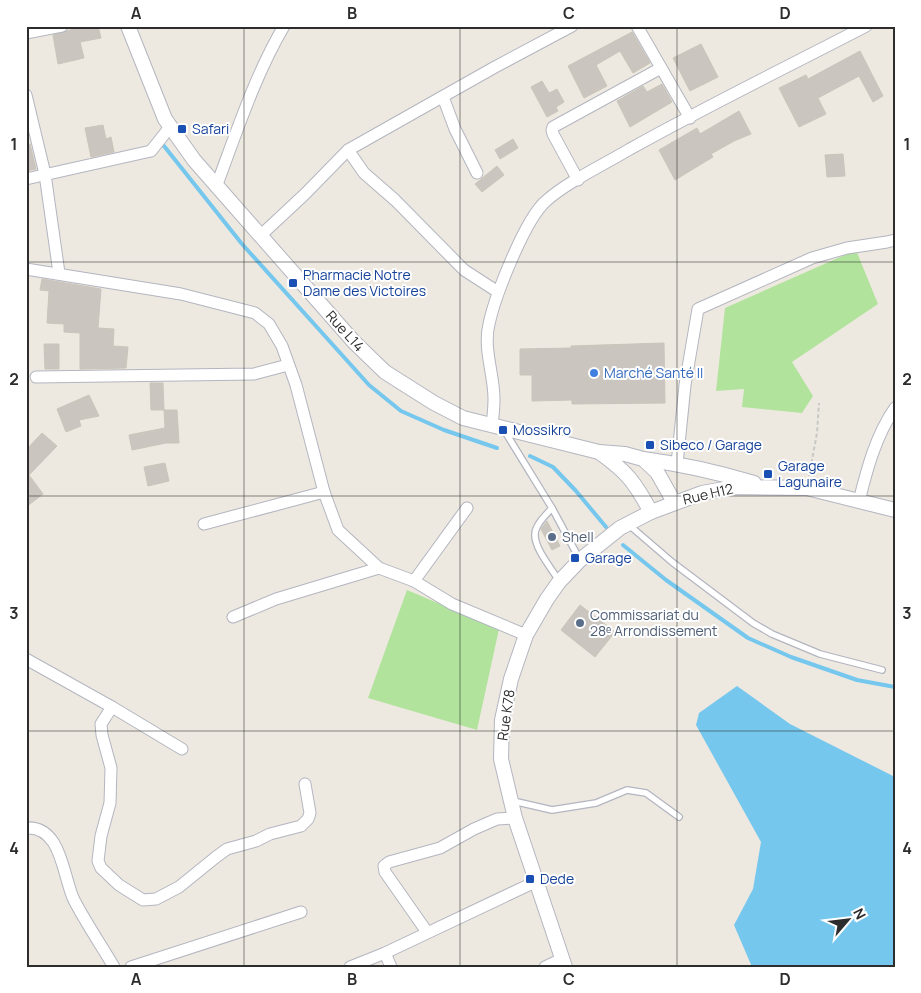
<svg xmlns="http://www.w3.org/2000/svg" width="921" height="993" font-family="Manrope,sans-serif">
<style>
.green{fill:#b1e39d}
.water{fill:#75c7ee}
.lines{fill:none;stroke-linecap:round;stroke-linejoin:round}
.stream{stroke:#75c7ee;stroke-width:4}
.building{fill:#cac5bf;stroke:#cac5b9}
.service-casing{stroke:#b3b5c0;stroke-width:8}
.minor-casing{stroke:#b3b5c0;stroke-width:13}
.tertiary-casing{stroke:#b3b5c0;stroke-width:16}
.path{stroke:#c8c8c8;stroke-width:2;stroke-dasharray:4 2.5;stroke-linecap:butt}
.service{stroke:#fff;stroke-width:5.5}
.minor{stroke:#fff;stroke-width:11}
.tertiary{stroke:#fff;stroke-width:14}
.grid{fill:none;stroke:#2d2d2d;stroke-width:1;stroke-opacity:0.55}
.transit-dot{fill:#1a4fb4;stroke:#fff;stroke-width:2}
.shop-dot{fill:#3f7fe0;stroke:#fff;stroke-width:2}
.service-dot{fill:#5c6f8a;stroke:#fff;stroke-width:2}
.labels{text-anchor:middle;stroke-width:4;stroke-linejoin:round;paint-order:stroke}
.transit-label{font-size:14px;fill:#164399;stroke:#fff;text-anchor:start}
.street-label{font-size:14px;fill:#2d2d2d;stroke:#fff}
.shop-label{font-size:14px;fill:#366cbe;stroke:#fff;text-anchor:start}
.service-label{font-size:14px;fill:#4e5e75;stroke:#fff;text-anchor:start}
.neatline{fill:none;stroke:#2d2d2d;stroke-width:2}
.grid-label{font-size:16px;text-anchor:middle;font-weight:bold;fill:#2d2d2d}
</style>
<rect width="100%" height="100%" fill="#eee9e0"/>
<g class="green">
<polygon points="856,250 878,304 792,362 813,396 802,413 742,407 744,389 716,391 725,308"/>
<polygon points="407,590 499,629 477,730 368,698"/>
</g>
<polygon class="water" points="737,686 790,724 895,777 895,967 752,967 734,925 753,889 761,842 696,725 699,713"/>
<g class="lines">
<g class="stream">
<polyline points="164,146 242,244 369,385 401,411 444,430 497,448"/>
<polyline points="530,456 553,467 576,491 606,527"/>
<polyline points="623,545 666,580 748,638 791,657 857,680 895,687"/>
</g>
</g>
<g class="building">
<polygon points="84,26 98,26 101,38 80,42 84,58 58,64 53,35"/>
<polygon points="632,32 650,63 633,73 620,51 596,65 607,86 584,98 568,66"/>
<polygon points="701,44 718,77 690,91 673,58"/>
<polygon points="860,51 883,96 873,102 859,76 818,98 826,114 799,127 779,88 806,75 808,79"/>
<polygon points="542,81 549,93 557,89 564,102 556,107 558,111 547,117 531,87"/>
<polygon points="662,84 672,102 630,127 617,101 643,86 647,92"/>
<polygon points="739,111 751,134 734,141 711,154 713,157 675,180 659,150 697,128 700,134"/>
<polygon points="103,125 106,139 111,137 114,152 91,157 85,128"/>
<polygon points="513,139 518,148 500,159 495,150"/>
<polygon points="30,144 36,169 26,171 26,145"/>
<polygon points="843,154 845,176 827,177 825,155"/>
<polygon points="497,166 504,175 482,192 475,184"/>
<polygon points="42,279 101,289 98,328 114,329 113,346 128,347 126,368 80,369 80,333 64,332 64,324 47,323 49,291 40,290"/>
<polygon points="664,343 665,403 572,404 572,400 532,401 532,375 520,375 520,349 571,348 571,346"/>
<polygon points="44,344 59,344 59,369 45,369"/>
<polygon points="150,383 163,383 164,410 151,410"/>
<polygon points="89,395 99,416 79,420 81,426 66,432 57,409"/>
<polygon points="164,410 177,410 179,443 166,443 132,450 129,435 165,428"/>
<polygon points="42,433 57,446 29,475 43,494 26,507 26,450"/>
<polygon points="165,463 169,481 148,486 144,467"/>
<polygon points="547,521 560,546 552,550 541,529"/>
<polygon points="580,605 615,632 595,657 561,630"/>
</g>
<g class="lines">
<defs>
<g id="service">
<polyline points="504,430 552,508 580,560"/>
<path d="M 552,508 C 547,514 540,520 537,527 C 528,542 551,567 559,581"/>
<polyline points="629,525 672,562 753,623 772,634 820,654 882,670"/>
<polyline points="513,801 552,810 596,803 627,790 646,793 679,817"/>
</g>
<g id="minor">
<polyline points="637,26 690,118"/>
<polyline points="26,33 62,26"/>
<polyline points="26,95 45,174 59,273"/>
<polyline points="443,97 455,129 477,173"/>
<polyline points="348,150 364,173 395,200 464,270 498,292"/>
<polyline points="26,179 151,151 170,127"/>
<polyline points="578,180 553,134 552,130 553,127 661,68"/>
<path d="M 216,187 C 236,134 255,75 284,26"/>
<polyline points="260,236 305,194 348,150 495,67 572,26"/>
<polyline points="26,269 181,294 255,313 269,324 282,346 296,385 324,492"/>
<polyline points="36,377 254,374 288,365"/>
<path d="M 492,425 C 493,417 494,408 494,399 C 494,374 483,349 489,324 C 495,296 525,219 546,201 C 567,182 605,164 630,149 C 707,106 787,67 866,26"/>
<polyline points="677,464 685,385 698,309 812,258 847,248 887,242 895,240"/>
<path d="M 859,501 C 867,469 876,435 895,408"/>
<polyline points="204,524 324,492 338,530 379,568 414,581 452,604 526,635"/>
<polyline points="414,581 467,508"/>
<polyline points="233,617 276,599 379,568"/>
<polyline points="26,659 112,707 182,749"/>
<polyline points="112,707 101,724 102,735 111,768 110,803 101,836 98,861 101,868 119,885 143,900 156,899 179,887 216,857 227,849 256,841 270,834 301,826 308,819 310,813 305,784"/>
<path d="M 26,828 C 62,825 63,878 74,900 C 86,923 101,945 114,967"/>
<polyline points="427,932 385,872 384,866 389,862 440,848 474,829 497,819 515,818"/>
<polyline points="385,953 391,967"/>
<polyline points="131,967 301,912"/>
<polyline points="350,967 385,953 537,881"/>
<polyline points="545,967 562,959"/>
</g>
<g id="tertiary">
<polyline points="128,26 165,119 194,160 354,342 385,372 434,403 463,418 599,452 625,454 643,459 657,472 674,502"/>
<path d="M 599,452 C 627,472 634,481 651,512"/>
<path d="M 643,459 C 681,464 717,472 754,483"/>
<polyline points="565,967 515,818 501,759 502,720 511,679 526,635 547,599 559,582 580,560 620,528 651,512 702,493 735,487 807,488 895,510"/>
</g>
</defs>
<use href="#service" class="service-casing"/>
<use href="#minor" class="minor-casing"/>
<use href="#tertiary" class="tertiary-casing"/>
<polyline class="path" points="809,476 817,433 819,403"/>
<use href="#service" class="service"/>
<use href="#minor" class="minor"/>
<use href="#tertiary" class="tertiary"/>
</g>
<path class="grid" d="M 244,26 L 244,967M 460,26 L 460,967M 677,26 L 677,967M 26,262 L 895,262M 26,496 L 895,496M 26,731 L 895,731"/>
<g class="transit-dot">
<rect x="177" y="124" width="10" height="10" rx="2.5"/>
<rect x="288" y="278" width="10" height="10" rx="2.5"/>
<rect x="498" y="425" width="10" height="10" rx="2.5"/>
<rect x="645" y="440" width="10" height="10" rx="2.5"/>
<rect x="763" y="469" width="10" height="10" rx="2.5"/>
<rect x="570" y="553" width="10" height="10" rx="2.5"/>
<rect x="525" y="874" width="10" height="10" rx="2.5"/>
</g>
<circle class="shop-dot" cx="594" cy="373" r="5"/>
<g class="service-dot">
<circle cx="552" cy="537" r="5"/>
<circle cx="580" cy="623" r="5"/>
</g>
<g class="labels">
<g class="transit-label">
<text x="192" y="134">Safari</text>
<text x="303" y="280">Pharmacie Notre<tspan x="303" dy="16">Dame des Victoires</tspan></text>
<text x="513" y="435">Mossikro</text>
<text x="660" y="450">Sibeco / Garage</text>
<text x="778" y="471">Garage<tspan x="778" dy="16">Lagunaire</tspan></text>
<text x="585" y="563">Garage</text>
<text x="540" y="884">Dede</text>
</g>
<g class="street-label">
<text transform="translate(345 331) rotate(48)" y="5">Rue L14</text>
<text transform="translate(708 494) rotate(-13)" y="5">Rue H12</text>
<text transform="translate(506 715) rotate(-82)" y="5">Rue K78</text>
</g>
<g class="shop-label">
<text x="604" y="378">Marché Santé II</text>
</g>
<g class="service-label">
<text x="562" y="542">Shell</text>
<text x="590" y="620">Commissariat du<tspan x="590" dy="16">28ᵉ Arrondissement</tspan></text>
</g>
</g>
<rect width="921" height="993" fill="none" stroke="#ffffff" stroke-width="55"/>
<g transform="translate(848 920) rotate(62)" stroke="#ffffff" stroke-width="4" paint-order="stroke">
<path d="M0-4L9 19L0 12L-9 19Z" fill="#2d2d2d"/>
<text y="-8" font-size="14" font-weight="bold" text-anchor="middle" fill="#2d2d2d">N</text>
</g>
<rect x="28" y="28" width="866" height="938" class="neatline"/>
<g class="grid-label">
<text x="136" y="19">A</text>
<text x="352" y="19">B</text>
<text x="569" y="19">C</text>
<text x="785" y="19">D</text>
<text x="14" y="150">1</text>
<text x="907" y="150">1</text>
<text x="14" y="385">2</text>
<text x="907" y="385">2</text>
<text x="14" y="619">3</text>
<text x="907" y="619">3</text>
<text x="14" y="854">4</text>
<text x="907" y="854">4</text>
<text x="136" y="985">A</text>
<text x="352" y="985">B</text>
<text x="569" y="985">C</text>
<text x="785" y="985">D</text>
</g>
</svg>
